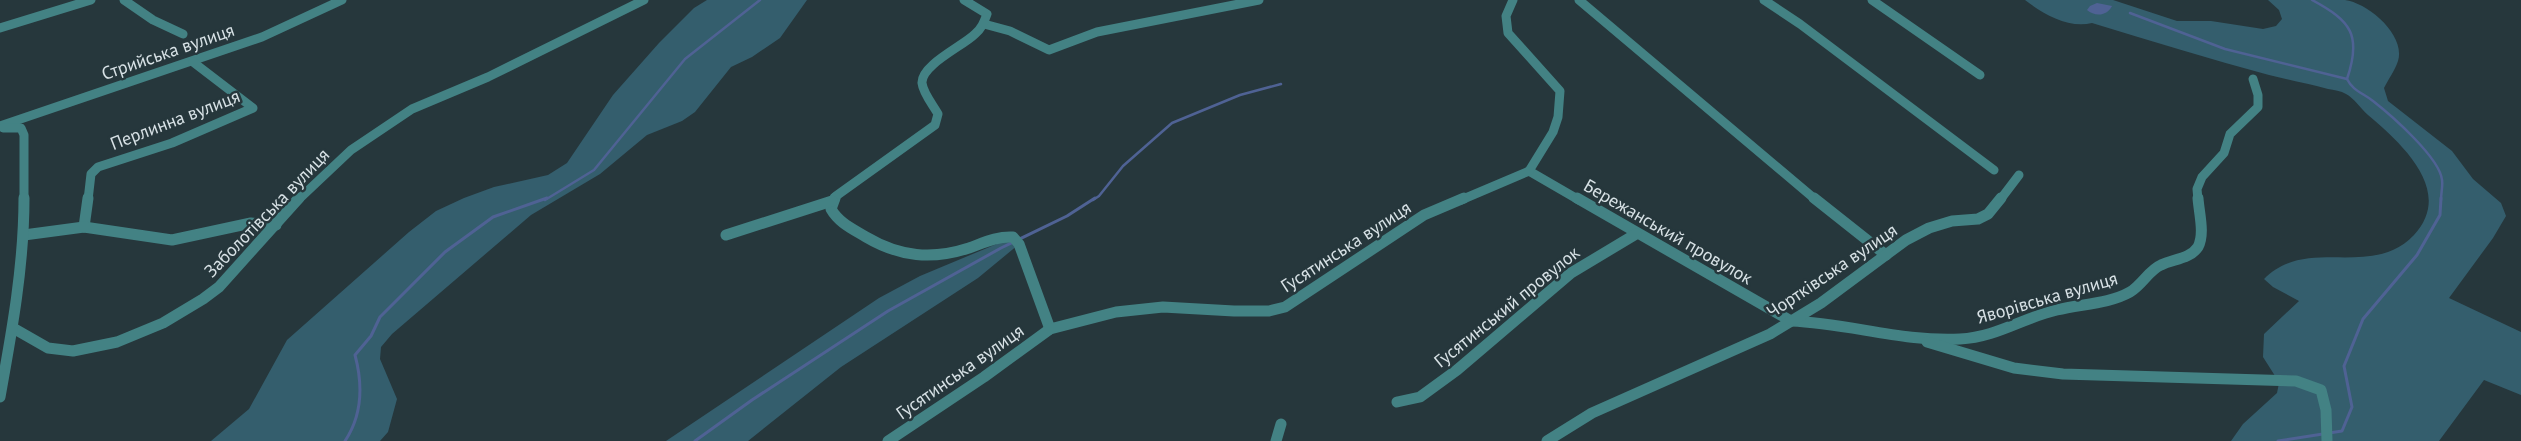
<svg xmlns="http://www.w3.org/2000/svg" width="2521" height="441" font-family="'PT Sans',sans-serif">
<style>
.green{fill:#345e6d}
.water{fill:#4f6294}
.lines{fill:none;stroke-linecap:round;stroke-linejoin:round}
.stream-far1{stroke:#4f6294;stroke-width:2.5}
.stream{stroke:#4f6294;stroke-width:3}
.minor-far1{stroke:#438284;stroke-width:9}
.minor{stroke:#438284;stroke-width:11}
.labels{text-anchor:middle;stroke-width:5;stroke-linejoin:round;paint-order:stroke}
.street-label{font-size:18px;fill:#d8e2e6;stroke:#26373c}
</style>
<rect width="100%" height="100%" fill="#26373c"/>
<g class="green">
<polygon points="707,0 807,0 780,38 752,57 731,67 695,112 682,121 647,135 600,174 531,215 392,334 381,347 380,359 397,399 388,432 380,441 211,441 249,409 287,340 409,232 436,211 464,198 494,187 548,175 567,163 613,95 659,43 694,8"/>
<path d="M 2025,0 L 2113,0 L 2177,21 L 2211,21 L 2263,29 L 2276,26 L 2282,19 L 2279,10 L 2268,0 C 2293,0 2320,0 2345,0 C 2368,3 2406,35 2398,61 C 2395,70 2388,80 2384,88 L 2388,101 L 2452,151 L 2473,179 L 2501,203 L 2506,216 L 2493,238 L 2449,298 L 2521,332 L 2521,395 L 2484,380 L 2439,441 L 2231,441 L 2243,424 L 2277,393 L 2279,383 L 2277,379 L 2263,357 L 2264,334 L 2299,301 L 2273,287 L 2264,279 C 2307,235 2371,280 2414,235 C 2455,191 2401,143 2368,115 C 2361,109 2354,98 2346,94 C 2341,91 2334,90 2328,89 C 2309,84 2289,80 2269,75 C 2210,59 2151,41 2092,23 C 2069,29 2043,14 2025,0 Z"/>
<polygon points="1011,238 1018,245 978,278 841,367 748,441 666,441 879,298 920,276"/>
</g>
<path class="water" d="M 2097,3 L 2112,6 C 2107,16 2095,17 2087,10 L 2090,6 Z"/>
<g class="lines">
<g class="stream-far1">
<path d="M 2312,0 C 2351,21 2362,35 2347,79 C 2353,91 2363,93 2373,101 C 2391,115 2440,158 2442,180 C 2443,186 2441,193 2441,200"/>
<polyline points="2130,13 2225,49 2347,79"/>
<polyline points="545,200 594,170 685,59 760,0"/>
<polyline points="1093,200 1099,196 1123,166 1172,123 1240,95 1281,84"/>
</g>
<g class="stream">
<path d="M 345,441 C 363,414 363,385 355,355 L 371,336 L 380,317 L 445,252 L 493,217 L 547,198"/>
<polyline points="695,441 752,400 888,311 1001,248 1067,216 1095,198"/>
<polyline points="2278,441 2342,431 2352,407 2344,366 2363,319 2417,255 2440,215 2441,198"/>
</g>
<g class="minor-far1">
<polyline points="124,0 153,20 183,34"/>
<polyline points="1579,0 1816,200"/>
<polyline points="1764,0 1800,24 1994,170"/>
<polyline points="1872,0 1980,75"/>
<polyline points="984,24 1010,31 1049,50 1097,32 1259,0"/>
<polyline points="0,28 91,0"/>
<polyline points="0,126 262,37 342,0"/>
<polyline points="3,128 21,128 24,135 24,200"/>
<polyline points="1529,171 1579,200"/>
<polyline points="88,200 91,174 98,167 172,143 253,108 193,62"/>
<polyline points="298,200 351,150 412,109 488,77 644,0"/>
<path d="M 835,200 L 836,196 L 935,125 L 938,114 C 933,105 923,93 922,83 C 921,65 963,46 975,34 C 982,28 984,22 987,14 L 964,0"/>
<polyline points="1461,200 1529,171 1553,132 1558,117 1560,91 1508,33 1506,16 1513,0"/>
<polyline points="2000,200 2019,175"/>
<polyline points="2198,200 2197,189 2202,177 2224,153 2230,134 2258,107 2258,95 2253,79"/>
</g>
<g class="minor">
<path d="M 835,198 L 831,209 C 839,223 853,229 866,237 C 900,257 932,260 969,248 C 983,243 997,236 1013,237 L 1019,244 L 1050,329"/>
<path d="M 1577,198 L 1791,321 C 1848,323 1902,342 1960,339 C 1997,337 2022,318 2057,310 C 2080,304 2109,304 2130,292 C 2142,285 2149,270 2161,265 C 2173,259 2190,259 2198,247 C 2205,234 2199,213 2198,198"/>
<polyline points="1814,198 1886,255"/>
<polyline points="84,227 88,198"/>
<polyline points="24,235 84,227 172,240 251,223 276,225"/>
<polyline points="726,235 832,201"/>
<polyline points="13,328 48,348 73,351 117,342 163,323 203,299 219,287 299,198"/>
<polyline points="1927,342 2014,368 2063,374 2296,381 2321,390 2326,410 2327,441"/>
<path d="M 0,397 C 12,331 24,265 24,198"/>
<polyline points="1397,402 1420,397 1457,370 1571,273 1636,234"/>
<polyline points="888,441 984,377 1050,329 1116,312 1163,307 1234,311 1269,311 1285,307 1424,215 1464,198"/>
<polyline points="1276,441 1281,424"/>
<polyline points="1547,441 1592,413 1770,334 1821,303 1906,240 1929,228 1952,221 1978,219 1988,214 2001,198"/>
</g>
</g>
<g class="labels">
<g class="street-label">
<text transform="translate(168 52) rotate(-19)" y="6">Стрийська вулиця</text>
<text transform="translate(175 120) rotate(-21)" y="6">Перлинна вулиця</text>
<text transform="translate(267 213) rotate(-46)" y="6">Заболотівська вулиця</text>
<text transform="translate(1668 232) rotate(30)" y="6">Бережанський провулок</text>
<text transform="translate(1346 247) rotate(-33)" y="6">Гусятинська вулиця</text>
<text transform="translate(1832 271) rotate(-34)" y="6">Чортківська вулиця</text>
<text transform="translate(2047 298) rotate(-16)" y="6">Яворівська вулиця</text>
<text transform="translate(1507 307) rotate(-39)" y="6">Гусятинський провулок</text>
<text transform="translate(960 372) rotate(-35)" y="6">Гусятинська вулиця</text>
</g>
</g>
</svg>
